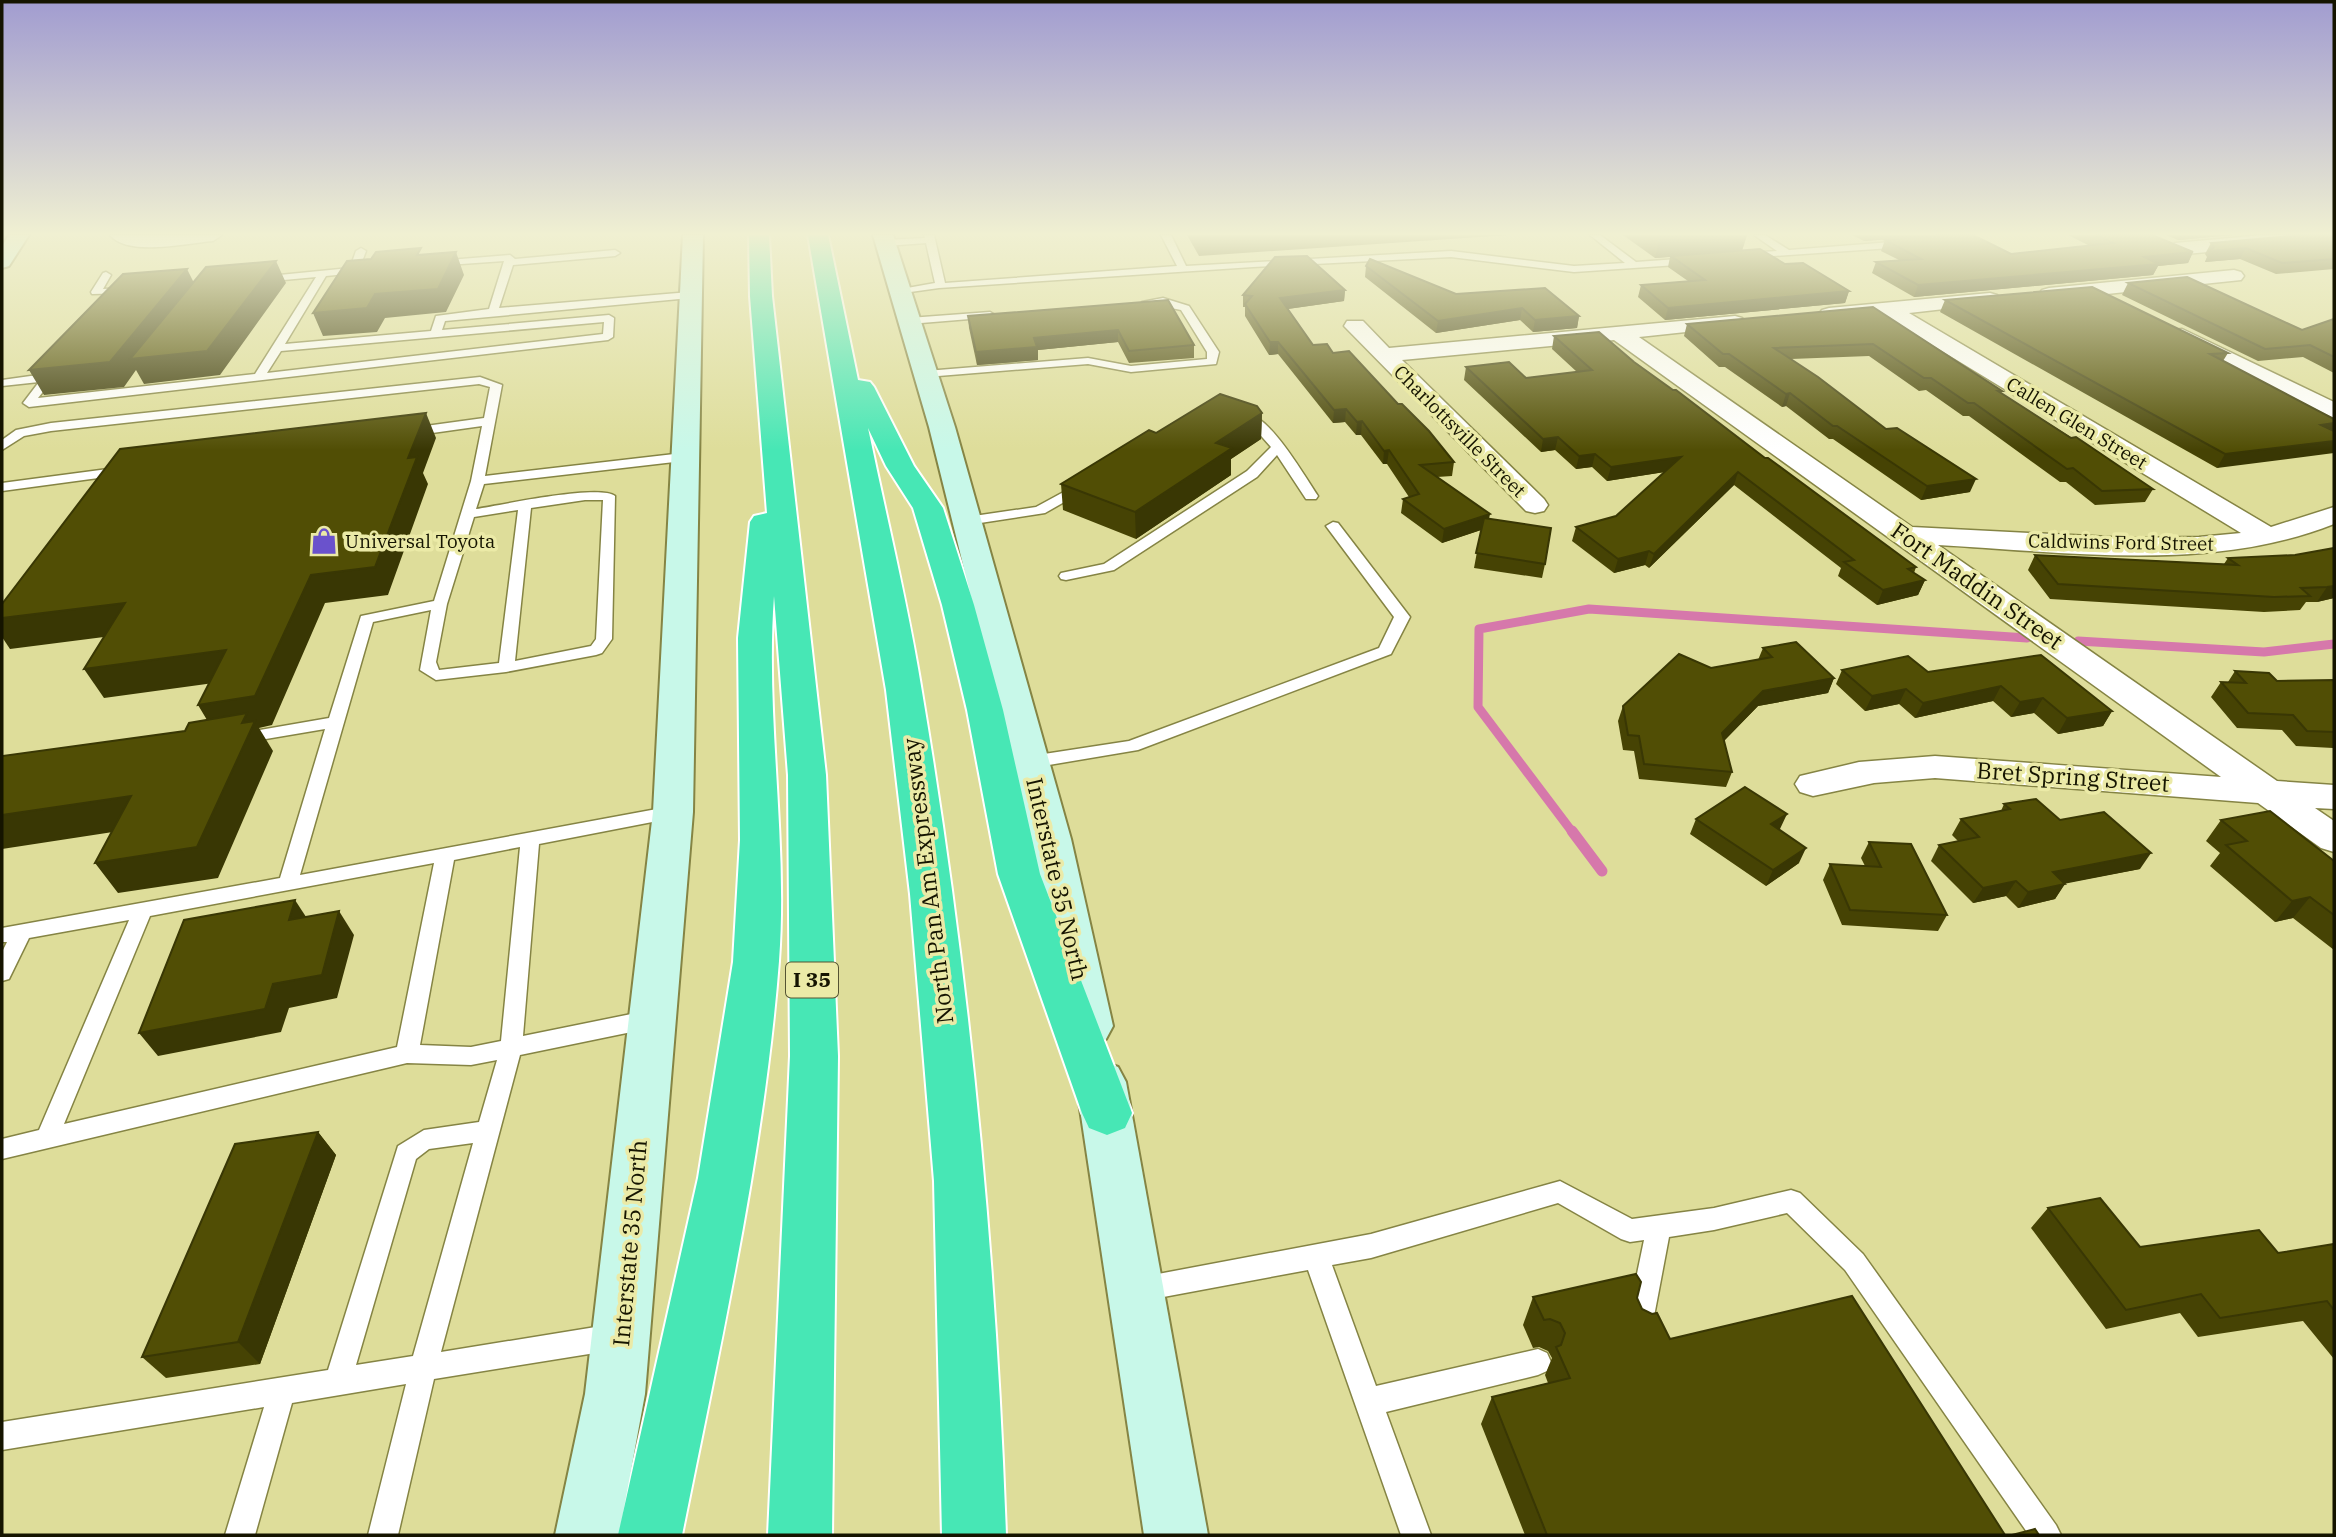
<svg xmlns="http://www.w3.org/2000/svg" width="2336" height="1537" font-family="'IBM Plex Serif',serif">
<style>
.lines{fill:none;stroke-linecap:round;stroke-linejoin:round}
.stream-far1{stroke:#d678ab;stroke-width:9}
.stream{stroke:#d678ab;stroke-width:11}
.lane-casing{stroke:#858444;stroke-width:3}
.street-casing{stroke:#858444;stroke-width:3}
.secondary-casing{stroke:#858444;stroke-width:4}
.highway-casing{stroke:#fff;stroke-width:4}
.lane{fill:#fff;fill-rule:evenodd}
.street{fill:#fff;fill-rule:evenodd}
.secondary{fill:#c8f8e9;fill-rule:evenodd}
.highway{fill:#47e7b5;fill-rule:evenodd}
.wall{fill:#464304}
.shaded-wall{fill:#393704}
.building{fill:#514e05;stroke:#393704;stroke-width:2}
.labels{text-anchor:middle;stroke-width:7;stroke-linejoin:round;paint-order:stroke}
.far-street-label{font-size:19px;fill:#151400;stroke:#ebeaa7}
.far-poi-label{font-size:19px;fill:#151400;stroke:#ebeaa7;text-anchor:start}
.shield{fill:#ebeaa7;stroke:#555432;stroke-width:2}
.shield-label{font-size:21px;font-weight:bold;fill:#151400}
.street-label{font-size:23px;fill:#151400;stroke:#ebeaa7}
</style>
<rect width="100%" height="100%" fill="#dedd9a"/>
<g class="lines">
<g class="stream-far1">
<polyline points="2078,641 2264,652 2334,644"/>
<polyline points="1573,833 1478,707 1479,629 1589,609 2027,638"/>
</g>
<polyline class="stream" points="1572,831 1602,871"/>
<defs>
<g id="lane">
<polygon points="924,235 934,235 945,283 1177,266 1161,235 1171,235 1186,266 1451,251 1574,266 1625,263 1590,235 1600,235 1636,262 1692,258 1697,261 1692,264 1574,272 1451,257 1253,267 939,288 896,294 896,290 935,283 926,243 885,246 880,243 885,240 925,238"/>
<polygon points="1754,235 1765,235 1789,250 1905,241 1910,244 1905,247 1745,258 1743,256 1748,253 1777,251"/>
<path d="M 361,248 L 366,251 L 360,267 L 366,268 L 366,272 L 326,276 L 285,344 L 431,331 L 436,316 L 489,309 L 504,261 L 433,266 L 433,262 L 436,261 L 510,255 L 515,259 L 615,250 L 620,253 L 615,256 L 513,265 L 499,308 L 690,292 L 695,295 L 690,298 L 445,321 L 442,330 L 609,315 L 614,318 L 613,337 L 608,340 L 29,407 L 23,403 L 39,382 L 2,386 L 2,380 L 45,374 L 52,370 L 58,373 L 38,398 L 255,374 L 316,277 L 262,282 L 257,279 L 259,277 L 350,268 L 356,251 ZM 604,322 L 603,334 L 267,373 L 281,351 Z"/>
<polygon points="106,272 111,275 103,289 126,288 131,291 130,293 92,294 91,292 103,273"/>
<polygon points="1163,298 1189,306 1219,352 1216,364 1131,372 1088,364 926,377 920,374 926,371 1088,358 1131,366 1207,359 1207,352 1181,310 1142,302"/>
<polygon points="990,312 995,315 994,317 909,324 904,321 909,318"/>
<path d="M 480,377 L 502,385 L 485,476 L 683,453 L 689,457 L 683,461 L 484,484 L 476,509 C 501,505 599,484 615,496 L 612,639 L 602,653 L 596,655 L 506,672 L 436,680 L 420,670 L 431,610 L 373,622 L 300,875 L 673,806 L 679,808 L 682,812 L 679,816 L 673,818 L 539,844 L 523,1036 L 651,1010 L 659,1013 L 662,1019 L 659,1025 L 651,1028 L 520,1055 L 441,1352 L 614,1324 L 623,1328 L 627,1337 L 623,1346 L 614,1350 L 434,1379 L 398,1535 L 368,1535 L 406,1384 L 292,1403 L 255,1535 L 225,1535 L 264,1407 L 2,1450 L 2,1422 L 328,1370 L 398,1146 L 424,1130 L 479,1122 L 497,1060 L 471,1065 L 407,1063 L 2,1159 L 2,1139 L 39,1130 L 129,920 L 29,938 L 9,979 L 2,981 L 2,952 L 7,942 L 2,942 L 2,928 L 280,878 L 325,729 L 242,743 L 233,738 L 242,733 L 329,718 L 361,616 L 434,601 L 471,481 L 482,426 L 411,436 L 405,432 L 411,428 L 484,418 L 490,387 L 479,384 L 51,431 L 24,436 L 2,450 L 2,440 L 16,430 L 51,423 ZM 585,500 L 603,500 L 596,639 L 591,646 L 515,661 L 531,508 ZM 518,510 L 499,663 L 439,670 L 436,662 L 447,604 L 474,517 ZM 520,847 L 501,1041 L 471,1047 L 420,1045 L 454,860 ZM 434,863 L 397,1047 L 64,1124 L 150,916 ZM 473,1143 L 413,1356 L 356,1365 L 416,1159 L 429,1149 Z"/>
<path d="M 1245,412 C 1271,417 1303,474 1318,496 L 1316,499 L 1306,499 L 1277,455 L 1257,477 L 1114,570 L 1066,580 L 1061,579 L 1059,576 L 1061,573 L 1104,564 L 1247,471 L 1271,447 L 1247,420 L 1241,419 L 1239,416 Z"/>
<polygon points="123,467 129,471 128,474 2,491 2,483"/>
<polygon points="1082,482 1089,486 1087,489 1045,513 967,525 960,521 967,517 1036,507"/>
<polygon points="1333,522 1338,523 1410,617 1391,654 1138,750 1031,768 1025,766 1022,762 1031,756 1129,741 1379,648 1394,617 1326,526"/>
<polygon points="1560,1181 1632,1219 1714,1208 1791,1190 1800,1193 1863,1254 2056,1525 2061,1535 2029,1535 1845,1270 1787,1213 1714,1230 1669,1237 1652,1327 1648,1336 1639,1340 1630,1336 1626,1327 1644,1240 1630,1242 1621,1239 1558,1203 1371,1258 1332,1265 1376,1386 1538,1349 1547,1353 1551,1362 1547,1371 1538,1375 1386,1412 1431,1535 1401,1535 1308,1270 1142,1301 1133,1298 1129,1289 1133,1280 1142,1277 1371,1234"/>
</g>
<g id="street">
<path d="M 110,235 L 222,235 L 213,241 C 187,243 128,257 110,235 Z"/>
<polygon points="2263,235 2333,235 2324,241 2175,255 2166,249 2175,243"/>
<polygon points="2234,270 2241,272 2244,276 2241,280 2049,300 2042,298 2039,294 2042,290 2049,288"/>
<path d="M 1990,293 L 1997,295 L 2000,299 L 1997,303 L 1909,313 L 2271,527 L 2334,507 L 2334,524 C 2210,573 2069,552 1938,545 L 2277,781 L 2334,785 L 2334,809 L 2315,808 L 2334,821 L 2334,852 L 2321,848 L 2258,803 L 1935,778 L 1874,783 L 1813,796 L 1800,792 L 1795,784 L 1800,776 L 1859,762 L 1935,756 L 2221,777 L 1614,340 L 1402,360 L 1544,499 L 1548,505 L 1544,511 L 1535,513 L 1526,511 L 1344,326 L 1347,321 L 1363,321 L 1389,348 L 1735,316 L 1742,318 L 1746,322 L 1742,326 L 1639,337 L 1912,527 L 2129,538 L 2199,537 L 2241,533 L 1883,315 L 1829,320 L 1822,318 L 1819,314 L 1822,310 L 1829,308 Z"/>
<polygon points="2182,329 2334,402 2334,418 2174,340 2171,335 2174,330"/>
</g>
<g id="secondary">
<polygon points="9,235 29,235 9,266 2,268 2,246"/>
<polygon points="683,235 703,235 693,812 645,1394 619,1535 555,1535 585,1394 653,812"/>
<polygon points="873,235 893,235 955,427 1071,839 1113,1026 1106,1039 1089,1045 1072,1039 1065,1026 1031,839 929,427"/>
<polygon points="1101,1061 1118,1067 1126,1082 1208,1535 1144,1535 1076,1082 1084,1067"/>
</g>
<g id="highway">
<path d="M 749,235 L 769,235 L 772,296 L 826,775 L 838,1056 L 832,1535 L 768,1535 L 790,1056 L 788,775 L 774,596 C 765,718 788,839 779,961 C 764,1154 720,1345 682,1535 L 618,1535 L 698,1178 L 733,962 L 740,840 L 738,638 L 750,522 L 754,516 L 767,513 L 750,296 Z"/>
<path d="M 808,235 L 828,235 L 858,380 L 870,382 L 874,387 L 914,466 L 943,508 L 974,605 L 1003,710 L 1040,874 L 1132,1113 L 1125,1128 L 1107,1135 L 1089,1128 L 1082,1113 L 998,874 L 967,710 L 942,605 L 913,508 L 886,466 L 868,428 C 886,516 908,604 922,692 C 969,971 996,1253 1006,1535 L 942,1535 L 934,1181 L 910,894 L 886,690 Z"/>
</g>
</defs>
<use href="#lane" class="lane-casing"/>
<use href="#street" class="street-casing"/>
<use href="#secondary" class="secondary-casing"/>
<use href="#highway" class="highway-casing"/>
<use href="#lane" class="lane"/>
<use href="#street" class="street"/>
<use href="#secondary" class="secondary"/>
<use href="#highway" class="highway"/>
</g>
<g class="wall">
<polygon points="1187,235 1509,235 1199,256"/>
<polygon points="1623,235 1747,235 1742,250 1785,264 1849,291 1845,303 1665,320 1638,297 1641,285 1688,281 1668,267 1670,257 1655,258"/>
<polygon points="1852,235 1944,235 1864,241"/>
<polygon points="2068,235 2152,235 2193,252 2188,263 2158,266 2153,275 1914,297 1872,273 1876,262 1899,260 1881,251 1885,240 2011,254 2090,246"/>
<polygon points="2166,235 2233,235 2178,240"/>
<polygon points="2334,235 2334,269 2276,274 2240,259 2205,262 2207,257 2205,254 2211,243"/>
<polygon points="1366,266 1456,294 1579,316 1577,328 1533,332 1520,320 1436,333 1365,277"/>
<polygon points="2128,283 2302,330 2334,319 2334,373 2303,357 2258,361 2122,295"/>
<polygon points="1345,290 1344,301 1288,309 1313,345 1333,353 1398,404 1454,462 1452,476 1437,477 1545,564 1542,578 1474,568 1481,530 1442,543 1401,513 1403,499 1409,497 1387,464 1383,464 1361,435 1356,435 1345,422 1333,423 1278,354 1269,355 1245,316 1245,307 1243,307 1243,295"/>
<polygon points="1168,300 1194,345 1194,358 1129,363 1118,342 1038,350 1038,360 977,365 969,328 968,316"/>
<polygon points="1945,300 2228,353 2223,361 2334,419 2217,468 1940,312"/>
<polygon points="1873,307 2002,391 2001,393 2153,489 2145,502 2095,505 2066,482 2060,482 1969,416 1963,416 1926,390 1919,391 1869,356 1791,359 1970,492 1921,500 1833,439 1829,439 1786,406 1782,407 1725,367 1719,367 1684,336 1687,324"/>
<polygon points="1554,336 1634,362 1765,458 1916,567 1914,573 1925,580 1918,595 1877,605 1838,576 1841,568 1734,485 1649,568 1645,565 1614,573 1572,541 1576,527 1616,516 1664,472 1607,481 1592,467 1576,469 1555,450 1541,452 1464,380 1466,367 1526,378 1577,372 1552,349"/>
<polygon points="1262,413 1261,439 1231,459 1231,475 1136,539 1063,510 1061,484"/>
<polygon points="2334,548 2334,598 2317,602 2306,602 2300,610 2264,612 2050,599 2028,570 2035,555 2224,564 2228,558 2295,555"/>
<polygon points="1763,648 1834,678 1828,693 1758,706 1724,741 1732,772 1726,787 1639,779 1634,751 1623,750 1618,721 1623,706 1711,668 1758,660"/>
<polygon points="2041,655 2112,711 2103,726 2058,734 2034,713 2011,717 1993,701 1915,718 1899,704 1865,711 1836,684 1842,670 1928,672"/>
<polygon points="2235,671 2277,681 2334,680 2334,746 2333,748 2296,746 2282,730 2237,728 2211,697 2221,682 2228,682"/>
<polygon points="2004,804 2060,820 2140,869 2065,883 2055,899 2018,908 2006,896 1973,903 1931,861 1939,845 1958,841 1952,835 1961,819 2001,811"/>
<polygon points="1696,819 1780,829 1779,830 1799,863 1766,886 1690,834"/>
<polygon points="2221,820 2334,861 2334,950 2293,918 2275,922 2210,866 2220,853 2206,841"/>
<polygon points="1869,842 1947,915 1938,931 1842,925 1823,880 1830,864 1865,866 1861,858"/>
<polygon points="318,1132 336,1155 260,1364 166,1378 142,1357"/>
<polygon points="2048,1208 2140,1247 2278,1253 2334,1244 2334,1359 2303,1321 2198,1337 2180,1313 2106,1329 2031,1228"/>
<polygon points="1533,1297 1637,1298 1642,1309 1670,1339 2005,1535 1525,1535 1481,1424 1492,1397 1548,1383 1545,1375 1552,1358 1548,1351 1539,1347 1533,1348 1523,1325"/>
</g>
<g class="shaded-wall">
<polygon points="1674,235 1747,235 1742,251 1655,258 1660,236"/>
<polygon points="1866,235 1944,235 1864,241"/>
<polygon points="2181,235 2233,235 2178,240"/>
<polygon points="2246,248 2240,259 2205,262 2210,251"/>
<polygon points="456,252 464,275 446,312 385,318 377,332 323,336 313,313 375,294"/>
<polygon points="2193,252 2188,263 2158,266 2153,275 1914,297 1918,285 2144,257"/>
<polygon points="276,261 286,283 220,375 144,384 136,370 124,387 44,395 29,370 187,269 198,291"/>
<polygon points="1345,290 1344,301 1280,310 1280,298"/>
<polygon points="1849,291 1845,303 1665,320 1668,308"/>
<polygon points="1522,308 1520,320 1436,333 1438,321"/>
<polygon points="1579,316 1577,328 1533,332 1535,320"/>
<polygon points="1118,330 1118,342 1038,350 1038,360 977,365 976,352 1034,338"/>
<polygon points="1270,342 1278,342 1278,354 1269,355"/>
<polygon points="1790,393 1786,406 1782,407 1786,394"/>
<polygon points="1346,409 1345,422 1333,423 1334,410"/>
<polygon points="426,413 436,438 423,473 428,484 388,595 325,603 272,725 259,728 273,751 218,878 118,893 95,863 216,735 198,705 311,575 408,458"/>
<polygon points="1262,413 1261,439 1231,459 1231,475 1136,539 1135,512 1216,443"/>
<polygon points="1362,421 1361,435 1356,435 1357,422"/>
<polygon points="2334,423 2334,432 2321,425"/>
<polygon points="1558,437 1555,450 1541,452 1543,439"/>
<polygon points="2334,441 2334,453 2217,468 2225,454"/>
<polygon points="1389,450 1387,464 1383,464 1384,451"/>
<polygon points="1595,454 1592,467 1576,469 1579,456"/>
<polygon points="1681,457 1678,470 1607,481 1611,467"/>
<polygon points="1738,472 1734,485 1649,568 1654,554"/>
<polygon points="1976,479 1970,492 1921,500 1927,486"/>
<polygon points="1490,514 1487,528 1442,543 1444,529"/>
<polygon points="1649,551 1645,565 1614,573 1618,559"/>
<polygon points="1925,580 1918,595 1877,605 1883,590"/>
<polygon points="2334,586 2334,598 2317,602 2327,587"/>
<polygon points="125,603 143,632 10,649 2,637 2,618"/>
<polygon points="226,650 243,679 104,698 84,669"/>
<polygon points="1834,678 1828,693 1758,706 1717,748 1722,733 1763,691"/>
<polygon points="2001,686 1993,701 1915,718 1923,703"/>
<polygon points="1906,689 1899,704 1865,711 1872,696"/>
<polygon points="2043,698 2034,713 2011,717 2020,702"/>
<polygon points="2112,711 2103,726 2058,734 2067,718"/>
<polygon points="131,796 152,826 2,849 2,815"/>
<polygon points="1787,814 1780,829 1764,840 1771,824"/>
<polygon points="1806,848 1799,863 1766,886 1773,870"/>
<polygon points="2151,853 2140,869 2043,888 2053,872"/>
<polygon points="2016,881 2006,896 1973,903 1983,888"/>
<polygon points="2065,884 2055,899 2018,908 2028,892"/>
<polygon points="2310,897 2293,918 2275,922 2292,901"/>
<polygon points="295,900 310,923 289,920"/>
<polygon points="339,911 354,935 337,998 289,1008 281,1032 158,1056 139,1033 273,984"/>
<polygon points="318,1132 336,1155 260,1364 238,1342"/>
</g>
<g class="building">
<polygon points="1946,235 1973,235 2011,254 2113,243 2095,235 2152,235 2193,252 2144,257 2159,264 1918,285 1876,262 1921,259 1885,240"/>
<polygon points="2304,235 2334,235 2334,259 2282,263 2246,248 2210,251 2214,247 2211,243"/>
<polygon points="421,248 417,255 456,252 438,289 375,294 367,308 313,313 347,261 371,259 376,252"/>
<polygon points="1760,249 1785,264 1803,263 1849,291 1668,308 1641,285 1705,280 1671,256"/>
<polygon points="1307,256 1345,290 1280,298 1313,345 1327,344 1333,353 1349,351 1398,404 1402,404 1429,431 1454,462 1420,465 1490,514 1444,529 1403,499 1419,494 1389,450 1384,451 1362,421 1357,422 1346,409 1334,410 1278,342 1270,342 1245,304 1252,296 1243,295 1275,257"/>
<polygon points="1370,259 1456,294 1545,288 1579,316 1535,320 1522,308 1438,321 1366,266"/>
<polygon points="276,261 207,351 130,359 206,267"/>
<polygon points="187,269 110,362 29,370 123,274"/>
<polygon points="2187,277 2302,330 2334,319 2334,357 2310,345 2265,349 2128,283"/>
<polygon points="2092,287 2228,353 2210,354 2334,419 2334,423 2321,425 2334,431 2334,441 2225,454 1945,300"/>
<polygon points="1168,300 1194,345 1129,351 1118,330 1034,338 1037,347 976,352 968,316"/>
<polygon points="1873,307 2002,391 1998,391 2071,438 2076,437 2153,489 2102,491 2073,468 2067,469 1974,403 1968,403 1931,378 1924,378 1873,344 1774,348 1818,377 1886,429 1897,428 1976,479 1927,486 1837,426 1833,426 1790,393 1786,394 1729,354 1723,354 1687,324"/>
<polygon points="1599,332 1634,362 1673,390 1676,390 1765,458 1768,458 1916,567 1908,569 1925,580 1883,590 1844,562 1854,560 1738,472 1654,554 1649,551 1618,559 1576,527 1616,516 1681,457 1611,467 1595,454 1579,456 1558,437 1543,439 1466,367 1509,362 1526,378 1592,370 1554,336"/>
<polygon points="1220,394 1257,406 1262,413 1216,443 1232,448 1135,512 1061,484 1149,430 1156,433"/>
<polygon points="426,413 408,458 417,457 375,567 311,575 255,696 198,705 226,650 84,669 125,603 2,618 2,604 120,449"/>
<polygon points="1484,518 1551,528 1545,564 1476,553"/>
<polygon points="2334,548 2334,586 2327,587 2301,588 2310,596 2274,597 2058,584 2035,555 2238,565 2228,558 2295,555"/>
<polygon points="1796,642 1834,678 1763,691 1722,733 1732,772 1644,764 1639,736 1628,735 1623,706 1679,654 1711,668 1772,657 1763,648"/>
<polygon points="2041,655 2112,711 2067,718 2043,698 2020,702 2001,686 1923,703 1906,689 1872,696 1842,670 1908,656 1928,672"/>
<polygon points="2235,671 2269,673 2277,681 2334,680 2334,732 2307,731 2293,715 2248,713 2221,682 2246,683"/>
<polygon points="247,713 242,723 255,721 197,847 95,863 131,796 2,815 2,756 185,731 189,723"/>
<polygon points="1745,787 1787,814 1771,824 1806,848 1773,870 1696,819"/>
<polygon points="2036,799 2060,820 2104,812 2151,853 2053,872 2065,884 2028,892 2016,881 1983,888 1939,845 1979,837 1961,819 2010,809 2004,804"/>
<polygon points="2270,811 2334,861 2334,915 2310,897 2292,901 2226,845 2247,841 2221,820"/>
<polygon points="1869,842 1911,844 1947,915 1850,910 1830,864 1881,867"/>
<polygon points="295,900 289,920 339,911 322,975 273,984 265,1009 139,1033 184,920"/>
<polygon points="318,1132 238,1342 142,1357 235,1144"/>
<polygon points="2100,1198 2140,1247 2259,1230 2278,1253 2334,1244 2334,1310 2327,1301 2220,1318 2201,1294 2126,1310 2048,1208"/>
<polygon points="1636,1274 1641,1282 1637,1298 1642,1309 1652,1314 1657,1313 1670,1339 1852,1296 2005,1535 1547,1535 1492,1397 1570,1378 1556,1347 1561,1345 1565,1333 1560,1323 1550,1319 1544,1320 1533,1297"/>
<polygon points="2035,1529 2039,1535 2012,1535"/>
</g>
<linearGradient id="sky" x2="0" y2="1"><stop stop-color="#a19cd0"/><stop offset="0.52" stop-color="#f0f0d2"/><stop offset="1" stop-color="#f0f0d2" stop-opacity="0"/></linearGradient>
<rect width="2336" height="450" fill="url(#sky)"/>
<defs>
<symbol id="shop-bare" viewBox="-9 -9 18 18"><path d="M-5-2.5h2.3a2.7 3.5 0 0 1 5.4 0H5L5.5 6h-11ZM-1.5-2.5h3a1.5 2.3 0 0 0-3 0Z" fill="#6a52cc" stroke="#ebeaa7" stroke-width="2.5" paint-order="stroke"/></symbol>
</defs>
<g fill-rule="evenodd">
<use href="#shop-bare" x="305" y="522" width="38" height="38"/>
</g>
<g class="labels">
<g class="far-street-label">
<text transform="translate(2077 423) rotate(31)" y="7">Callen Glen Street</text>
<text transform="translate(1460 431) rotate(45)" y="7">Charlottsville Street</text>
<text transform="translate(2121 542) rotate(1)" y="7">Caldwins Ford Street</text>
</g>
<g class="far-poi-label">
<text x="345" y="548">Universal Toyota</text>
</g>
<rect class="shield" x="786" y="962.5" width="52" height="35" rx="5"/>
<g class="shield-label">
<text x="812" y="987">I 35</text>
</g>
<g class="street-label">
<text transform="translate(1977 586) rotate(35)" y="8">Fort Maddin Street</text>
<text transform="translate(2073 777) rotate(4)" y="8">Bret Spring Street</text>
<text transform="translate(1057 879) rotate(77)" y="8">Interstate 35 North</text>
<text transform="translate(928 881) rotate(-97)" y="8">North Pan Am Expressway</text>
<text transform="translate(630 1243) rotate(-85)" y="8">Interstate 35 North</text>
</g>
</g>
<rect width="2336" height="1537" fill="none" stroke="#151400" stroke-width="7"/>
</svg>
